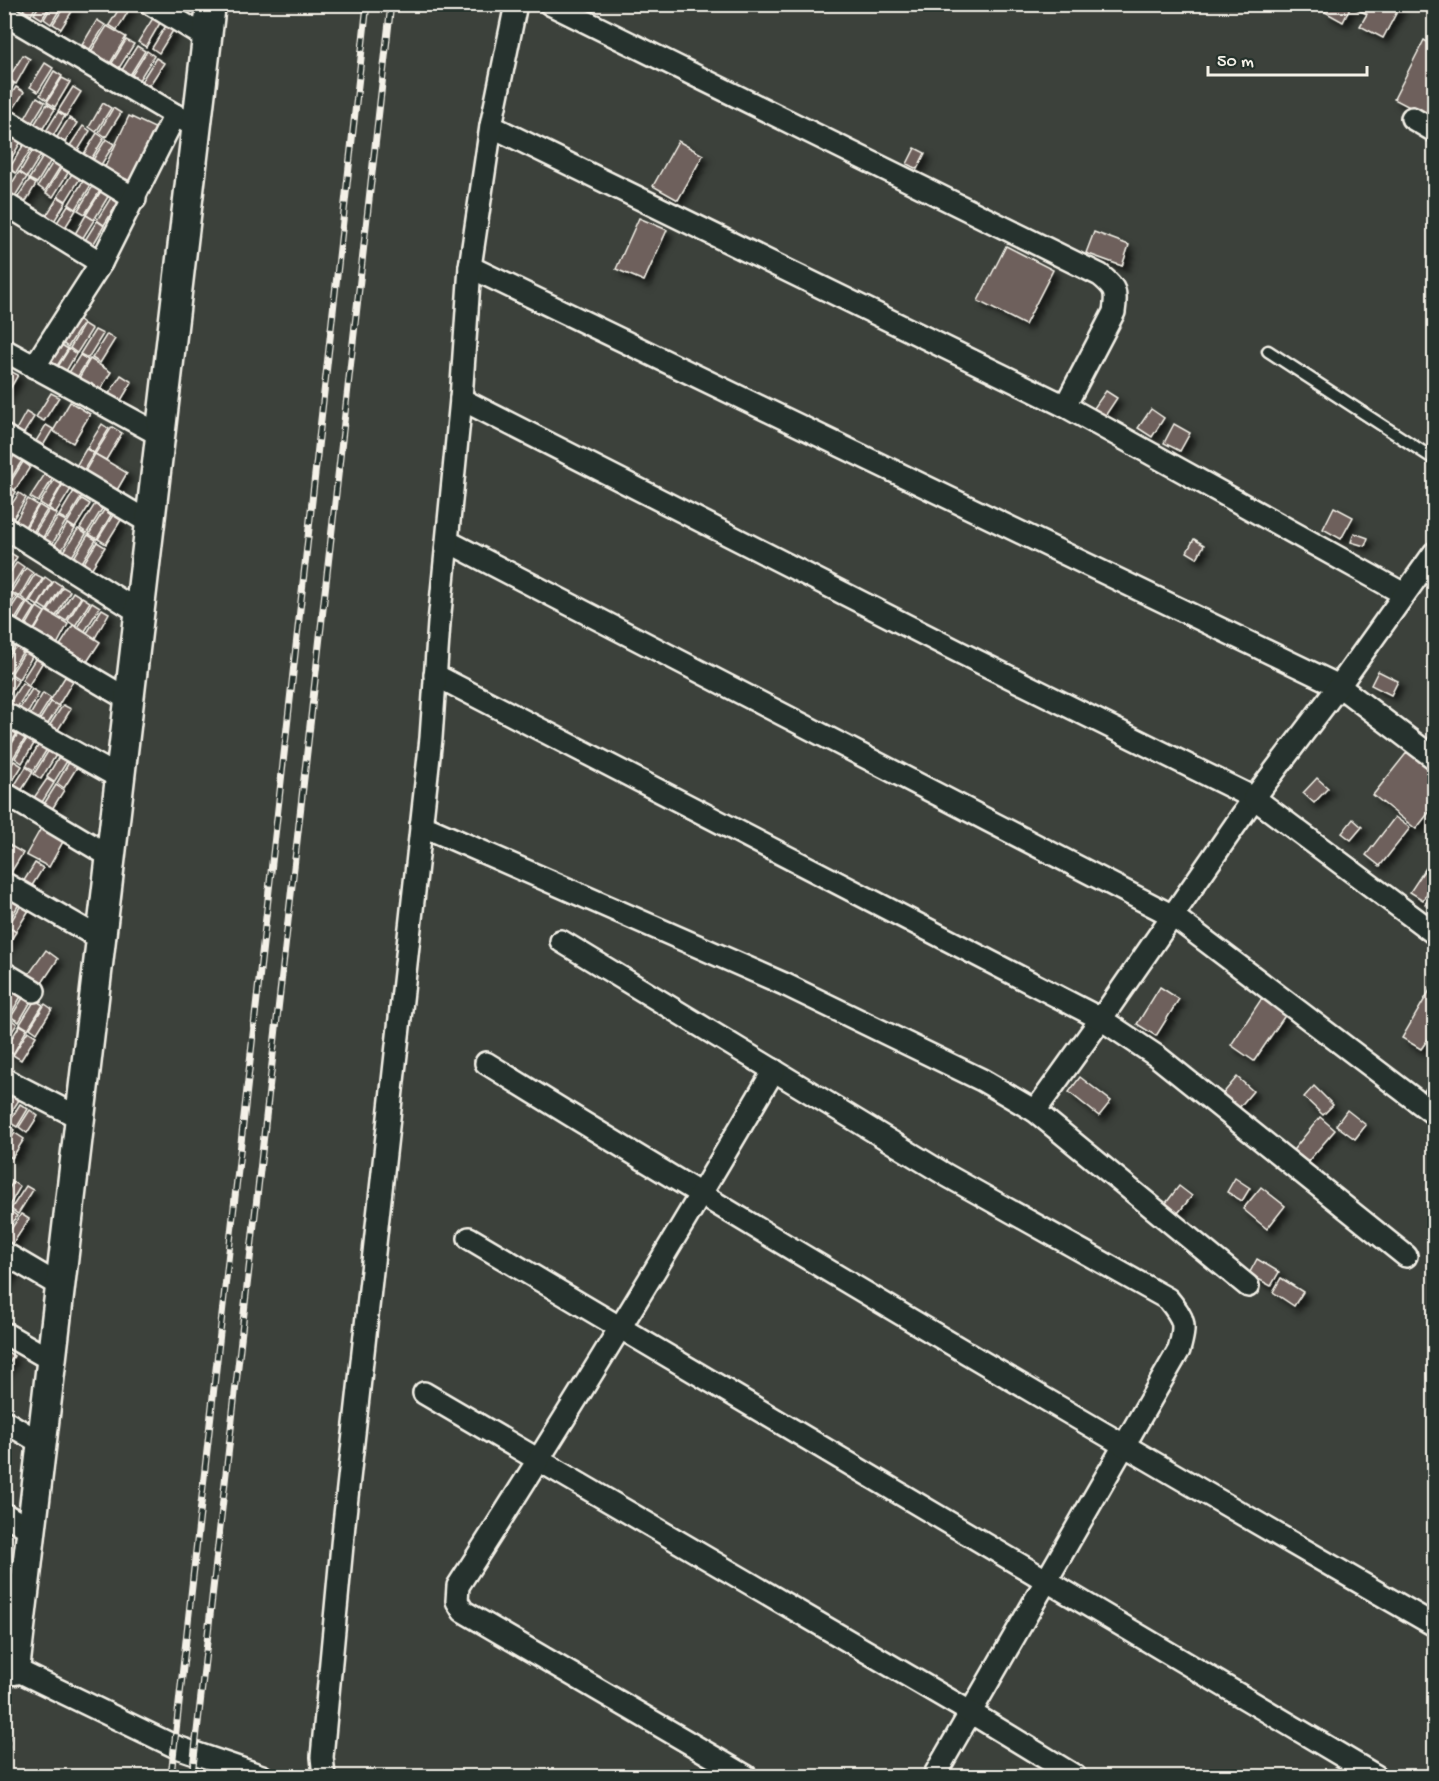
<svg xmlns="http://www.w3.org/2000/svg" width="1439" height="1781" font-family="'Gochi Hand',sans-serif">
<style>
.building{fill:#6e615c;stroke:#f4f1e8;stroke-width:1.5;filter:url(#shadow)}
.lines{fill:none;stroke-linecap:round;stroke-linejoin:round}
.lane-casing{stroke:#f4f1e8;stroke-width:15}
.street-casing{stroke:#f4f1e8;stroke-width:26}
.secondary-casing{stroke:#f4f1e8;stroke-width:33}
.path{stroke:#f4f1e8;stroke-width:4;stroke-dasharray:4.5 4.5;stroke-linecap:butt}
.lane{stroke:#26332d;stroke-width:10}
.street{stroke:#26332d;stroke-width:21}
.secondary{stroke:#26332d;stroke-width:28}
.rail-casing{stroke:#f4f1e8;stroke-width:7}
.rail{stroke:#26332d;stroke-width:4.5;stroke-dasharray:14;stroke-linecap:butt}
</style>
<defs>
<filter id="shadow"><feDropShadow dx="5.5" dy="5.5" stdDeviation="3" flood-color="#0009"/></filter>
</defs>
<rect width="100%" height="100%" fill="#3c413b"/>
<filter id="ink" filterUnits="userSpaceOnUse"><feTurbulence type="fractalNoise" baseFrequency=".0167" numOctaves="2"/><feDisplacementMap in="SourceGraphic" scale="12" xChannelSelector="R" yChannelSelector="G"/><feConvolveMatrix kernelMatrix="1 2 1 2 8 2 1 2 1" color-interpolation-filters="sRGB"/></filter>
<g filter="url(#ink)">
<g class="building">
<polygon points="27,4 37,4 31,15 23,10"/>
<polygon points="40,4 51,4 42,19 34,14"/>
<polygon points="53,4 63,4 51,24 44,19"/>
<polygon points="66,4 76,5 61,29 53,24"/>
<polygon points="122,4 132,5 117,30 109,25"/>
<polygon points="1329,4 1401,4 1383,38 1360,26 1367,14 1351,6 1343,22 1325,12"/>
<polygon points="153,18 160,23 146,47 138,42"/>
<polygon points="97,20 105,25 90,49 82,45"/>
<polygon points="167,24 174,29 159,53 152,48"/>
<polygon points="107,26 126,37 109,65 90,53"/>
<polygon points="126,40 134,44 119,68 112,63"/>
<polygon points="1424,40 1434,46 1434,96 1425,115 1394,99"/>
<polygon points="137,46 145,51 130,75 122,70"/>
<polygon points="147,51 154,56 139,80 132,75"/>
<polygon points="23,55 30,59 16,84 8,79"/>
<polygon points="156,58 164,63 149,86 141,82"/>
<polygon points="45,63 53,68 38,92 30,87"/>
<polygon points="54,71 62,76 47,100 40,95"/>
<polygon points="62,78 70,82 55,107 47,102"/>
<polygon points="7,79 14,84 4,100 4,83"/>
<polygon points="16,87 24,92 9,116 4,113 4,106"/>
<polygon points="73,87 81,92 66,116 58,111"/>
<polygon points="37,97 45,102 30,126 23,122"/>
<polygon points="103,103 111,108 96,132 89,127"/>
<polygon points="47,104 55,109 40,133 32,128"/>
<polygon points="113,108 121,113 106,137 99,132"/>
<polygon points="58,112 65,116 50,141 43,136"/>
<polygon points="129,116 161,131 137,184 104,169"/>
<polygon points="69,118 77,123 62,147 54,142"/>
<polygon points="83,126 90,131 75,155 67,150"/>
<polygon points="4,129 14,135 4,151"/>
<polygon points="97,133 104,138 90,161 82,157"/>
<polygon points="15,135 22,140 8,164 4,161 4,155"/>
<polygon points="106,139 114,144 99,168 91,163"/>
<polygon points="678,141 703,155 678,200 653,186"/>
<polygon points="24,144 31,149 16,173 9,169"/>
<polygon points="34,148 42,153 27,177 20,172"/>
<polygon points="915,148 925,153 917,169 907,164"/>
<polygon points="44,155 51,160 37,183 29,179"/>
<polygon points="53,162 60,167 45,191 38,186"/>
<polygon points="61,168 68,173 53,197 46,193"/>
<polygon points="19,172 27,177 12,201 4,196"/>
<polygon points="73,172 81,177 66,201 58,196"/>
<polygon points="29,180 36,184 22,208 14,203"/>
<polygon points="83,181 91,185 76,209 69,204"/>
<polygon points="93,186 100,191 85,214 78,210"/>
<polygon points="101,191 109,195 94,220 86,215"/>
<polygon points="112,196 119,201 104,225 97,220"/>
<polygon points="58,197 66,202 51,226 43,221"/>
<polygon points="68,205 76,210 61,234 53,229"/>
<polygon points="86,215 94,220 79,244 72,239"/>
<polygon points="639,218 667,230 644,281 616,269"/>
<polygon points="97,221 104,226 90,250 82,245"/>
<polygon points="1094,232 1129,245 1122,266 1086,253"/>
<polygon points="1006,246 1053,270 1025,325 978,301"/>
<polygon points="76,318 83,323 68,347 61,342"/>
<polygon points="84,324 92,329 77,353 70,348"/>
<polygon points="95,330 103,334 88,358 80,354"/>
<polygon points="107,334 115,339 100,363 92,358"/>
<polygon points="60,344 68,349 53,372 46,368"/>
<polygon points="69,349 76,354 62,378 54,373"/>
<polygon points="80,355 88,360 73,384 65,379"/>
<polygon points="90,359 111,372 96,396 76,383"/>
<polygon points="4,368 18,375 4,399"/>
<polygon points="121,375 132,382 117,407 105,400"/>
<polygon points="1106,391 1117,398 1105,416 1094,408"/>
<polygon points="51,393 59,397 44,421 36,417"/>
<polygon points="70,402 90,414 73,443 53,431"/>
<polygon points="1151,409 1164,418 1152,437 1138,428"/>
<polygon points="26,412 34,417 19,441 12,437"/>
<polygon points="102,424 109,429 94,453 87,448"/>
<polygon points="1174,424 1190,433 1180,451 1164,443"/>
<polygon points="46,425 53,429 38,454 31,449"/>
<polygon points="112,427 122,433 106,460 95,454"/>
<polygon points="5,448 13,453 4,467 4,449"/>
<polygon points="86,449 94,453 79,478 72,473"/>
<polygon points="15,454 23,459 8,483 4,481 4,472"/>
<polygon points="95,454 127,473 113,497 81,478"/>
<polygon points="23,462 30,467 15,490 8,486"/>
<polygon points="45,474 53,478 38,502 30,497"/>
<polygon points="55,479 62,484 48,508 40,503"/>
<polygon points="63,484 71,489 56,513 49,508"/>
<polygon points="9,487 16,492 4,511 4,494"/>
<polygon points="74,491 82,496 67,520 59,516"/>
<polygon points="19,493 26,498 11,522 4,516"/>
<polygon points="28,499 38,505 23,530 14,524"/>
<polygon points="82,499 90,504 75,528 67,523"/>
<polygon points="95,504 102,509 87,533 80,528"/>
<polygon points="39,505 47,510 32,534 25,529"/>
<polygon points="1334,507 1353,517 1341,539 1323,529"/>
<polygon points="49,510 57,514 42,539 34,534"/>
<polygon points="104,510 111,515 97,539 89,534"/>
<polygon points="113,515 121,520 106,544 98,539"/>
<polygon points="58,517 66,521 51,546 43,541"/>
<polygon points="67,524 75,529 60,553 53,548"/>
<polygon points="78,529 86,534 71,558 63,553"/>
<polygon points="1354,533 1368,538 1365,546 1351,542"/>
<polygon points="88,535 96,540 81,564 73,559"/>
<polygon points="1194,539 1204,545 1197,558 1187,552"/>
<polygon points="97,542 105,547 90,571 82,566"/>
<polygon points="4,549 17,557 4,578"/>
<polygon points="17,562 24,567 9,591 4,588 4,582"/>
<polygon points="26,568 33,573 19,597 11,592"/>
<polygon points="35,574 43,578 28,602 21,597"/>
<polygon points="45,577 52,582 38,606 30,601"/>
<polygon points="54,581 62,586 47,610 39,605"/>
<polygon points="63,587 70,591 56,616 48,611"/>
<polygon points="8,592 16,597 4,615 4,598"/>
<polygon points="73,592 81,597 66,621 58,616"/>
<polygon points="82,597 90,602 75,626 68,621"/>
<polygon points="18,598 26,602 11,626 4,619"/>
<polygon points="92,602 100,607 85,631 78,626"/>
<polygon points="27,603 35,608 20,632 13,627"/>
<polygon points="37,607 45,612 30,636 23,631"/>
<polygon points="102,609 109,613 95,638 87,633"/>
<polygon points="46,611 68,624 54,650 31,637"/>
<polygon points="73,625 100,642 83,668 56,652"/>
<polygon points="8,638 16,643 4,661 4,644"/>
<polygon points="18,643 25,648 10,672 4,668 4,664"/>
<polygon points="26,650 33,655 19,679 11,674"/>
<polygon points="37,656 44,660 29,685 22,680"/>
<polygon points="1378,671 1398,681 1391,695 1371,685"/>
<polygon points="11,676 18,681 4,703 4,686"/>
<polygon points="65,677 73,681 58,706 50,701"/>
<polygon points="22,683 30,687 15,711 7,707"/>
<polygon points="32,689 39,693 25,718 17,713"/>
<polygon points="43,693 51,698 36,722 29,717"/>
<polygon points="51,702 59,706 44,730 36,726"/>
<polygon points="63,705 71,709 56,733 48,728"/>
<polygon points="13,722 21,727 6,751 4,736"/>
<polygon points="21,729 28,734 13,758 6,753"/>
<polygon points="29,735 37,739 22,763 15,758"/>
<polygon points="41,741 49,746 34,770 26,766"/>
<polygon points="1412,746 1434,763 1434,806 1416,829 1373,795"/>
<polygon points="49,750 56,755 41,779 34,774"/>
<polygon points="61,753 69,758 54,782 47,777"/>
<polygon points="5,755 13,759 4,773 4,756"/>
<polygon points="71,759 79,764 64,788 57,783"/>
<polygon points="14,761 22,766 7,790 4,789 4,777"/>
<polygon points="26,767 33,772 18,796 11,791"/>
<polygon points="1317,778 1328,788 1314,803 1303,793"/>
<polygon points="47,779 54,783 39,807 31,802"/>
<polygon points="56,785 64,790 49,814 41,809"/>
<polygon points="1395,817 1410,828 1380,866 1366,855"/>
<polygon points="1353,819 1362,827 1351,840 1342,833"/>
<polygon points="44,823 66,836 49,867 26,855"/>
<polygon points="4,842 23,853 8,877 4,875"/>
<polygon points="1433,857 1434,882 1423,900 1410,892"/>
<polygon points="35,863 43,868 28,892 20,887"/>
<polygon points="1433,894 1434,895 1434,912 1425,904"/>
<polygon points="13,897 21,901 6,925 4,911"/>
<polygon points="23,902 31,907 16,931 8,926"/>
<polygon points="8,927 16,932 4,950 4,933"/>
<polygon points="46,950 58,959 42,983 29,974"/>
<polygon points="1434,983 1434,1031 1421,1049 1402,1038"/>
<polygon points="1160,987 1179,999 1156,1036 1137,1024"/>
<polygon points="16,988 23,993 9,1017 4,1014 4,1006"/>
<polygon points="26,993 33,998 19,1022 11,1017"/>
<polygon points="1262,998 1286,1014 1254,1061 1231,1045"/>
<polygon points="35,1000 43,1005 28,1029 20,1024"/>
<polygon points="45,1004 52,1009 37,1033 30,1028"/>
<polygon points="10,1019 17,1024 4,1044 4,1028"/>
<polygon points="20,1025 27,1029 13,1054 5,1049"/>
<polygon points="28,1031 36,1036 21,1060 13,1055"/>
<polygon points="1434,1076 1434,1103 1422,1094"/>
<polygon points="1080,1077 1111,1101 1099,1116 1069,1092"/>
<polygon points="1237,1077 1253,1091 1238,1109 1221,1096"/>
<polygon points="1314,1086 1333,1105 1323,1115 1304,1097"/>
<polygon points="12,1096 19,1100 6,1120 4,1106"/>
<polygon points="20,1104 28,1109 17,1127 9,1122"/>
<polygon points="30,1110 38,1116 27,1133 19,1127"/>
<polygon points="1347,1110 1366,1125 1355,1139 1336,1125"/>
<polygon points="1320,1117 1335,1130 1304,1166 1290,1154"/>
<polygon points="6,1125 14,1130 4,1145 4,1126"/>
<polygon points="15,1133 24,1139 12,1158 4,1153 4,1149"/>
<polygon points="1235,1178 1250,1188 1242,1201 1227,1192"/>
<polygon points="13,1182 20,1187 6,1211 4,1196"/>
<polygon points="26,1186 33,1190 18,1214 11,1209"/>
<polygon points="1179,1186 1192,1196 1178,1213 1166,1203"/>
<polygon points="1261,1187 1285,1206 1267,1229 1243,1209"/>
<polygon points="10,1211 17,1216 4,1236 4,1220"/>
<polygon points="21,1214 29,1219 10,1248 4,1245 4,1240"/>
<polygon points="1257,1259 1279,1272 1271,1286 1249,1274"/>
<polygon points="4,1261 15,1268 4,1284"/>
<polygon points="1281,1278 1303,1292 1294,1306 1273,1292"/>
<polygon points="6,1351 14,1356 4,1371 4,1354"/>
</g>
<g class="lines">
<defs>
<polyline id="lane" points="1268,351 1434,459"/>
<g id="street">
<polyline points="151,4 207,38"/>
<path d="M 550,4 L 1100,275 C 1116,288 1117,292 1114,312 L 1065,406"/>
<polyline points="4,14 187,122"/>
<polyline points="1412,118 1434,131"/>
<polyline points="4,119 135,199"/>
<polyline points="491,126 1065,406 1404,594"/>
<polyline points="4,203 101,263"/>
<polyline points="470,267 1339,686 1434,758"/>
<polyline points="4,350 160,435"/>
<polyline points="34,367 101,263 175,115"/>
<polyline points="461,399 959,652 1254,798 1101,1019 1035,1111"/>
<polyline points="4,436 150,523"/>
<polyline points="4,527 139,612"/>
<polyline points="449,542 1173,916 1434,1114"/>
<polyline points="1434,553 1339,686 1254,798 1434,933"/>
<polyline points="4,626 129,700"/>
<polyline points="435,675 1101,1019 1158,1057 1406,1256"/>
<polyline points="4,713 120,778"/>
<polyline points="4,793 111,857"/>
<polyline points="421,825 784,984 982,1080 1035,1111 1248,1286"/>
<polyline points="4,883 101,939"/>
<path d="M 561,941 L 946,1175 L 1168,1299 C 1185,1320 1186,1324 1179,1350 L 934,1776"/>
<polyline points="4,973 34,991"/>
<path d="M 486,1063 C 798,1256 1116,1442 1434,1625"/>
<polyline points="4,1079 80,1118"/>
<polyline points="469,1238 1376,1776"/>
<polyline points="4,1253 60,1286"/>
<polyline points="4,1333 51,1360"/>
<polyline points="424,1393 970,1712 1075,1776"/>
<polyline points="4,1421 41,1443"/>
<polyline points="4,1514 31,1530"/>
<polyline points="4,1664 174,1746 262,1776"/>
<polyline points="324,1776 322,1757 344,1524 431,738 439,623 461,399 470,267 491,126 516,4"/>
<path d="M 746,1776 L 463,1611 L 457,1601 L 458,1586 C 568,1416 672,1244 774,1070"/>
</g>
<polyline id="secondary" points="15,1670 211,4"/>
</defs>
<use href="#lane" class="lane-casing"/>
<use href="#street" class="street-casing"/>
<use href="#secondary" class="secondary-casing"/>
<polyline class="path" points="5,1776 12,1694"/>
<use href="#lane" class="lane"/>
<use href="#street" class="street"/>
<use href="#secondary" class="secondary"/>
<defs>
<g id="rail">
<polyline points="171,1776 367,4"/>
<polyline points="192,1776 391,4"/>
</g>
</defs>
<use href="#rail" class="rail-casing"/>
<use href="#rail" class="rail"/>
</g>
</g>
<rect width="1439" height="1781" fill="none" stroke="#26332d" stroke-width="24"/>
<rect x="12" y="12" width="1415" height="1757" fill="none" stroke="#f4f1e8" stroke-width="2" filter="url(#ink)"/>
<path d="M1208 66v9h159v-9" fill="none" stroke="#f4f1e8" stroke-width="3"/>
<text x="1217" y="66" font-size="18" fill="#f4f1e8" stroke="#26332d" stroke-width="4.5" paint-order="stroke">50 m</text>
</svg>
